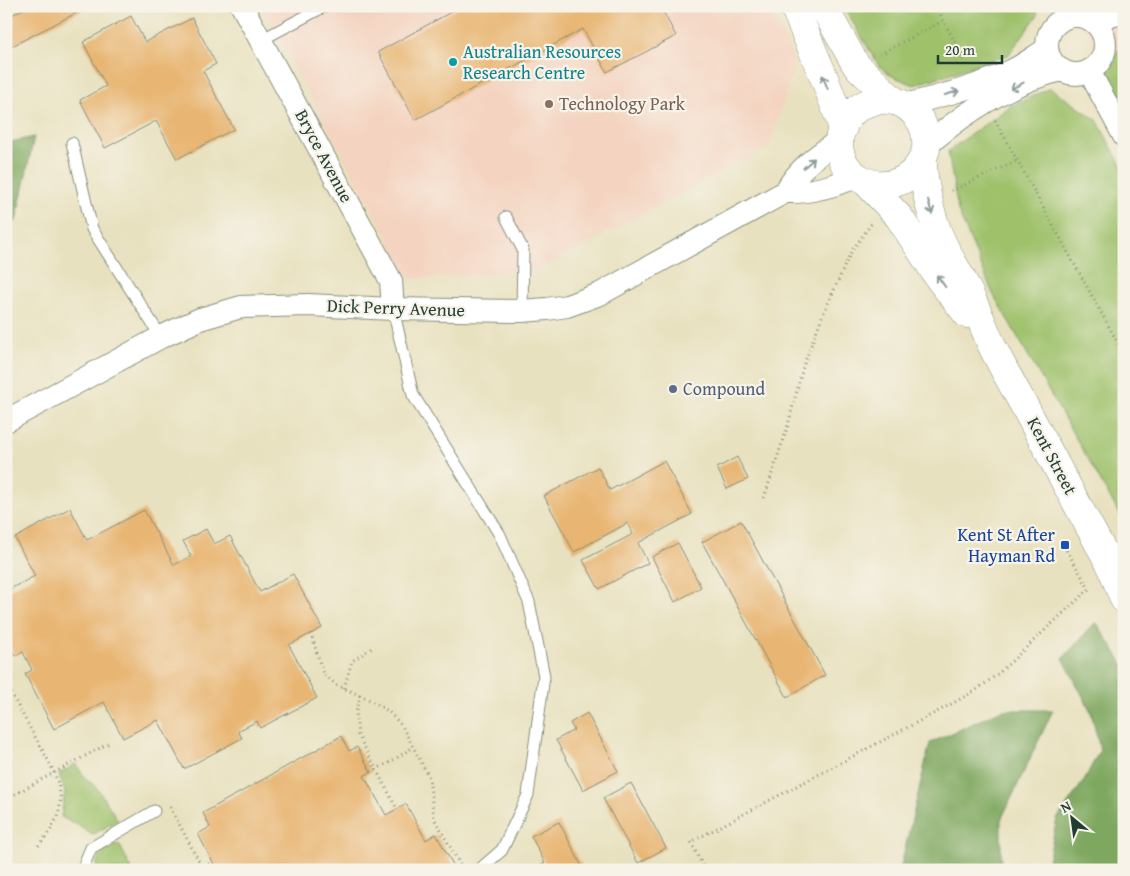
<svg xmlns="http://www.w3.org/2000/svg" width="1130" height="876" font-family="'Gentium Book Plus',serif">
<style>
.built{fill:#f4d3c0}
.green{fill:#9ec16b;stroke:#5e7f50}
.forest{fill:#7ea75f;stroke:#4e724a}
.building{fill:#e8b572}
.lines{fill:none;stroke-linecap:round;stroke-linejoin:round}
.service-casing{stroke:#848f7a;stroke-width:13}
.minor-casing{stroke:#848f7a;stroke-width:24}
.primary-casing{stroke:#848f7a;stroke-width:29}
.path{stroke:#848f7a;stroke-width:3;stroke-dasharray:1 4;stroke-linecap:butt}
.service{stroke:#fff;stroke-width:11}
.minor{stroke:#fff;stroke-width:22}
.primary{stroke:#fff;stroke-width:28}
.oneway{stroke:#8f9e9a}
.culture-dot{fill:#0f9aa8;stroke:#f7f3e8;stroke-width:2}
.education-dot{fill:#8d6e63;stroke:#f7f3e8;stroke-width:2}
.service-dot{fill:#5c6f8a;stroke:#f7f3e8;stroke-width:2}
.transit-dot{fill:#1a4fb4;stroke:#f7f3e8;stroke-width:2}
.labels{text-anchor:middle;stroke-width:4.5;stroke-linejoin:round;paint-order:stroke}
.culture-label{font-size:18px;fill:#0d838f;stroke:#f7f3e8;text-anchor:start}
.education-label{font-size:18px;fill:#785e54;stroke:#f7f3e8;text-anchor:start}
.street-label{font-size:18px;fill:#1f3d34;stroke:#f7f3e8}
.service-label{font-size:18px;fill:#4e5e75;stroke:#f7f3e8;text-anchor:start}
.transit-label{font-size:18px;fill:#164399;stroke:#f7f3e8;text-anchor:end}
</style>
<rect width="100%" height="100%" fill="#f7f3e8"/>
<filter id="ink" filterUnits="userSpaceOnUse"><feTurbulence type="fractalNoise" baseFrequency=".02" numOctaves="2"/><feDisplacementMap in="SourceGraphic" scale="10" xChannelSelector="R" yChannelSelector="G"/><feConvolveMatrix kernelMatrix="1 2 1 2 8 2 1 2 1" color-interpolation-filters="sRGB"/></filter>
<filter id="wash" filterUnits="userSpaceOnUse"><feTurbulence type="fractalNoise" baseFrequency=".0096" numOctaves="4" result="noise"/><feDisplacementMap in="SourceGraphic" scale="20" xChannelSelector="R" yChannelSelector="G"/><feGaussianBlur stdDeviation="1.12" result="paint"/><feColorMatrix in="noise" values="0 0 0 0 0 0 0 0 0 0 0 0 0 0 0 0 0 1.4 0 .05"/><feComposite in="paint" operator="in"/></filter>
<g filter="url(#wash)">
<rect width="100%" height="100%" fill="#e8e1bf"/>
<g class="built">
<polygon points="261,6 769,6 795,62 770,147 537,270 410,279"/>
<polygon points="1073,6 1124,6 1124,99 1075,10"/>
</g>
<g class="green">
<polygon points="843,6 1035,6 1038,15 1008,55 914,85 892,76 879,66"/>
<polygon points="1124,44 1124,115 1108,86 1109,61"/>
<polygon points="1050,88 1097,120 1124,171 1124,522 993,294 958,211 948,151 1009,107"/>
<polygon points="76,764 85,778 97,788 118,820 92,835 78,825 61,817 65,792 59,774"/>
<path d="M 119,844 L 132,870 L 97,870 C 95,852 105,851 119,844 Z"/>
</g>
<g class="forest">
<polygon points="34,137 16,221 6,226 6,143"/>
<polygon points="1096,622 1124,665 1124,870 1046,870 1057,819 1083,782 1100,750 1091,712 1063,658"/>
<polygon points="1002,710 1053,710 1001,820 1001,870 900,870 930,743"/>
</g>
<g id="blocks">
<g class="building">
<polygon points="29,6 90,6 12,46 6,35 6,18"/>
<polygon points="462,6 660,6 676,36 607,72 583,29 415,120 378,52"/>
<polygon points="131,16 145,42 192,18 216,64 203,71 234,129 177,159 156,121 105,148 80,100 106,86 83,42"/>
<polygon points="737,457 748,479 727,489 717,468"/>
<polygon points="664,461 692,514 638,543 648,563 599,589 583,560 633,534 628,523 574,552 544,496 598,467 610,490"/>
<polygon points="70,508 87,540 144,510 174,565 191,556 183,541 206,529 214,544 230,536 260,592 293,574 322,628 289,645 317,698 260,728 257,721 238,731 242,738 184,769 158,720 123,738 104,702 54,729 25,674 32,670 23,652 15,656 6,639 6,591 35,576 15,538"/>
<polygon points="741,521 825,675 787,697 702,542"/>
<polygon points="678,543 701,587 675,602 652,557"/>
<polygon points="587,713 618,771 583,790 556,740 574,730 570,723"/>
<polygon points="341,736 349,751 357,747 371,772 364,776 386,815 406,804 426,840 436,834 456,870 217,870 198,834 210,827 203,813"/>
<polygon points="631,783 666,848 638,863 603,798"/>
<polygon points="559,822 584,870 532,870 545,863 531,836"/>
</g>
</g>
</g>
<g filter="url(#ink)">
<use href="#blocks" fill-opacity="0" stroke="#848f7a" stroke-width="1"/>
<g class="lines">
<defs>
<g id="service">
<polyline points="261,40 325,6"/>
<polyline points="72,143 92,229 161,337"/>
<polyline points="506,217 523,250 522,311"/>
<polyline points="393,309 413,395 500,535 529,602 544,676 528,795 502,850 479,870"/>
<polyline points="85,870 85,862 91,848 154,811"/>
</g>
<g id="minor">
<polyline points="242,6 391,281 393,309"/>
<circle cx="1076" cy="45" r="29"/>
<polyline points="1095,22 1105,17 1124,13"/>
<polyline points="1089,71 1124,136"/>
<path d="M 905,105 C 941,96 977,87 1011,71 C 1024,65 1035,56 1047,49"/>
<path d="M 926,146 C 965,112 1012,81 1062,70"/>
<path d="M 785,192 C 798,169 818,154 840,140"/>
<path d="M 6,421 L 161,337 L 200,319 L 241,307 L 308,305 L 393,309 L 522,311 L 547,309 L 567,306 L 600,294 L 785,192 C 810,193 834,186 856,177"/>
</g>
<g id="primary">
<polyline points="794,6 825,80 843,128"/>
<polyline points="823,6 856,65 894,101"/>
<path d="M 923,158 C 897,211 821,177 843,126 C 856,98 895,90 915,114 C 924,123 927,136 926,149 C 925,153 923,156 923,160 C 923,182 929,206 936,227 C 943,249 958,270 968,291 C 977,309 984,328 992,346 C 1005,373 1021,399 1035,426 C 1060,473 1085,519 1111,566 L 1124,599"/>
<polyline points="866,182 899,217 940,280 967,314"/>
</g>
</defs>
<use href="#service" class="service-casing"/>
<use href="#minor" class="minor-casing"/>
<use href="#primary" class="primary-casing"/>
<g class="path">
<polyline points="936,6 967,66"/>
<polyline points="880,54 943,21"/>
<polyline points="995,120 1124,354"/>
<polyline points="951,191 1019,160"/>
<polyline points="764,498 788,425 803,367 821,319 851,252 872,223"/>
<polyline points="311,633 323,674 337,685 370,700 388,711 402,726 429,777 434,818 462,868"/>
<path d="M 6,684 C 17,704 27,723 38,742 C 61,783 74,806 38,846"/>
<polyline points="344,688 352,661 372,648"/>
<polyline points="360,695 356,712 358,735 397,809"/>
<polyline points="371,772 392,761 413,747"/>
<polyline points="6,799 111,742"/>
<polyline points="170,807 202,867 213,862"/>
<polyline points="705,870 691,842 948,706 978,689 1000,672 1089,589 1066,549"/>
</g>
<use href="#service" class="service"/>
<use href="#minor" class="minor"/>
<use href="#primary" class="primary"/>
</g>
<defs><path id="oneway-shaft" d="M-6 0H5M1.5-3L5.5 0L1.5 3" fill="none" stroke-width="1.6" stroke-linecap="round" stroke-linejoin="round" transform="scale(1.25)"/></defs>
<g class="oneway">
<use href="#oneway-shaft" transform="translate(825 82) rotate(-111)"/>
<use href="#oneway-shaft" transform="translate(1017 86) rotate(153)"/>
<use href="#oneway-shaft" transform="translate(952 93) rotate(-16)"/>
<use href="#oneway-shaft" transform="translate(809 163) rotate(-42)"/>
<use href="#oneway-shaft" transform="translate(930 207) rotate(75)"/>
<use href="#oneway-shaft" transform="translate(941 281) rotate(-126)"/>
</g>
</g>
<circle class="culture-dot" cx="453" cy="62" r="5"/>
<circle class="education-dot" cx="549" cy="104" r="5"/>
<circle class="service-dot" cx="673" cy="389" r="5"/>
<rect class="transit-dot" x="1060" y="540" width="10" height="10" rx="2.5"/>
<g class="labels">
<g class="culture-label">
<text x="463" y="58">Australian Resources<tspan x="463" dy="21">Research Centre</tspan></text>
</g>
<g class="education-label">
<text x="559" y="110">Technology Park</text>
</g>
<g class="street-label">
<text transform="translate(324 156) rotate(62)" y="6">Bryce Avenue</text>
<text transform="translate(396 308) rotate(2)" y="6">Dick Perry Avenue</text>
<text transform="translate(1052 456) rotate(62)" y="6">Kent Street</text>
</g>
<g class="service-label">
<text x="683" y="395">Compound</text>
</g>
<g class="transit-label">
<text x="1055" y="541">Kent St After<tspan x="1055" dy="21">Hayman Rd</tspan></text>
</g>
</g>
<rect width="1130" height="876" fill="none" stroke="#f7f3e8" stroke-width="25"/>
<g transform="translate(1072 818) rotate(331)" stroke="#f7f3e8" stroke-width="4" paint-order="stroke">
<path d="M0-4L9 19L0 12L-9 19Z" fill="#1f3d34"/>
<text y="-8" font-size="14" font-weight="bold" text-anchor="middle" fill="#1f3d34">N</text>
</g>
<path d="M938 55v8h64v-8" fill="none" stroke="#1f3d34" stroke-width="2.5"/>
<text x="945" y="55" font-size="15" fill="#1f3d34" stroke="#f7f3e8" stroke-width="4" paint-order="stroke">20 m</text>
</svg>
